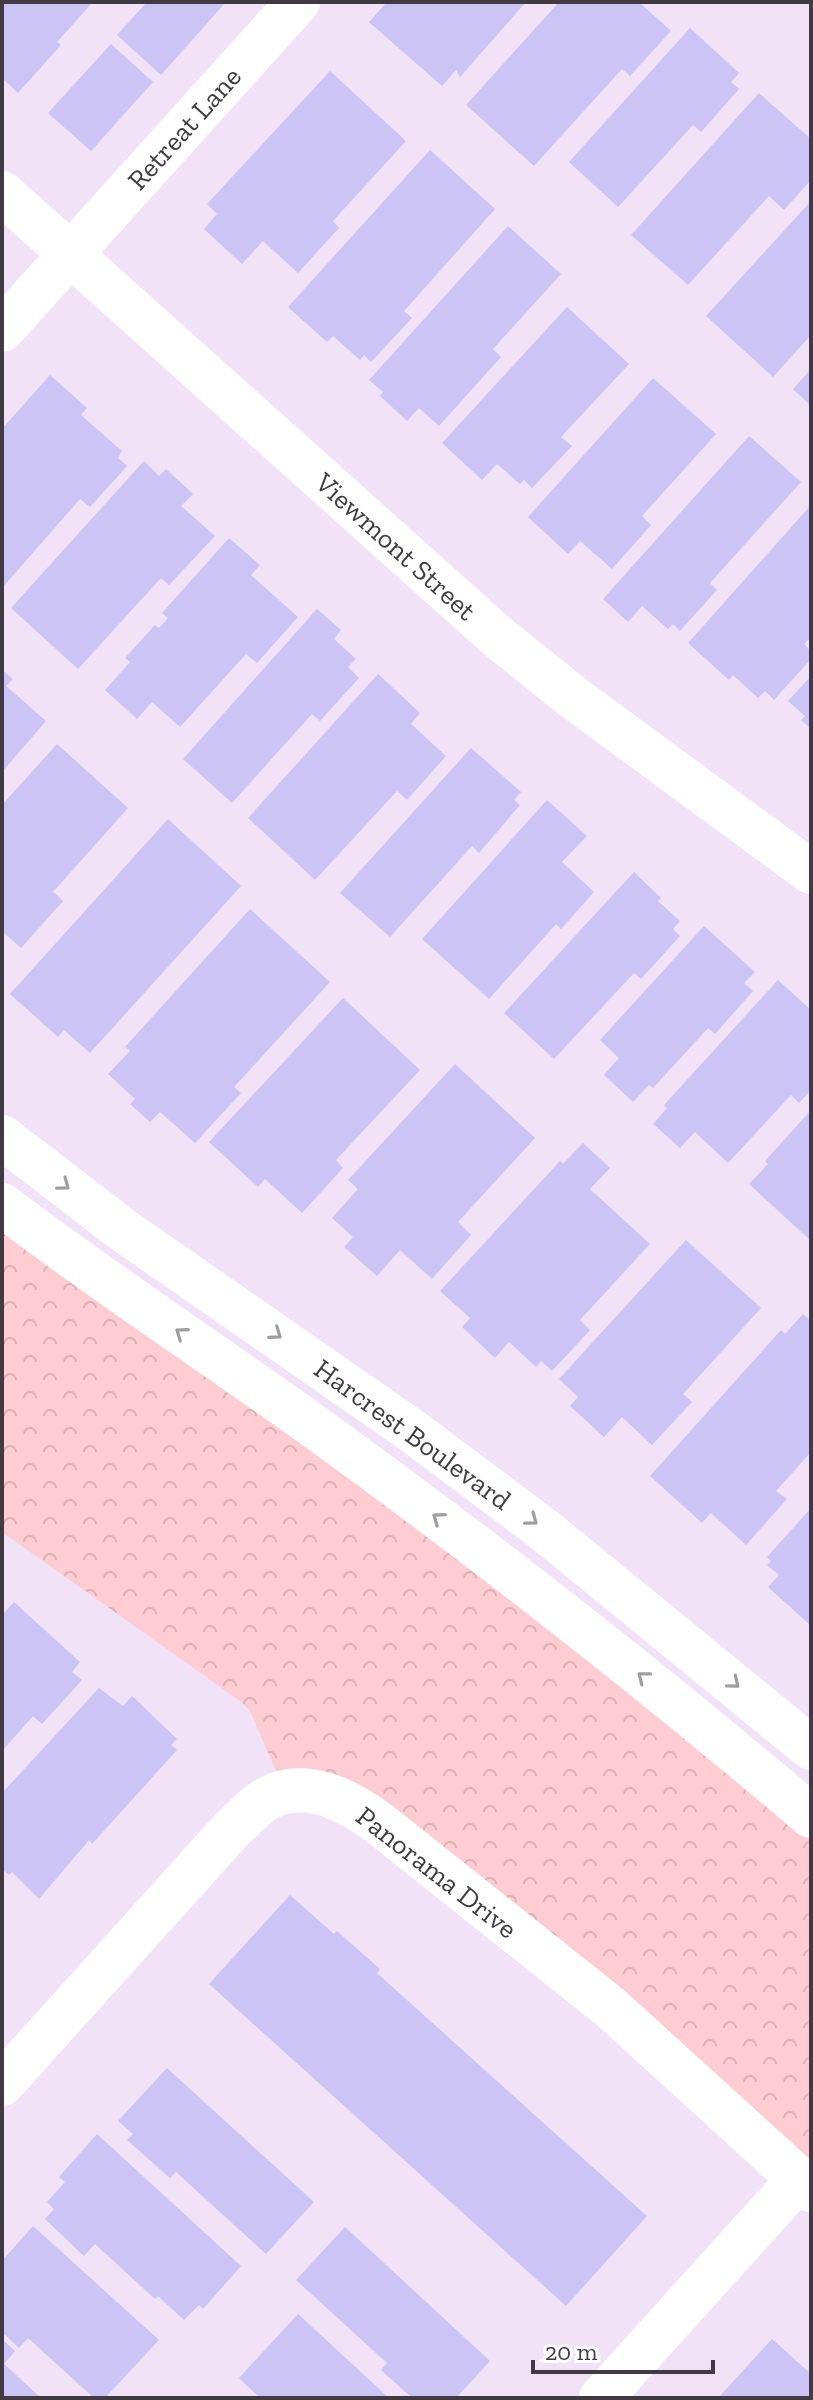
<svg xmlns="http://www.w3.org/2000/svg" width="813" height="2400" font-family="'Zilla Slab',serif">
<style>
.park{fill:url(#park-crowns)}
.building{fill:#cbc4f4}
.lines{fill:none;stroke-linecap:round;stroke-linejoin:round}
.minor{stroke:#fff;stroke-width:44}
.oneway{stroke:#a09ca1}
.labels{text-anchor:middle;stroke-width:6;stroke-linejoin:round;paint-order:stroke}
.street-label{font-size:28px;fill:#413a43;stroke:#fff}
</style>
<defs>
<pattern id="park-crowns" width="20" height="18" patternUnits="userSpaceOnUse" patternTransform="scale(2)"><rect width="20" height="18" fill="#fecdd3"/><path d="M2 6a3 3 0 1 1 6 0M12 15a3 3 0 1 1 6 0" fill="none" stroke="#dbb1b6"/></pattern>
</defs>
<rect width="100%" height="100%" fill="#f2e2f8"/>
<polygon class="park" points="2,1204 811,1816 811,2190 380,1824 285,1792 250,1711 240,1701 2,1532"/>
<g class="building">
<polygon points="2,2 93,2 57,42 61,45 18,93 2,78"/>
<polygon points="147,2 226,2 161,75 117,35"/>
<polygon points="387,2 526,2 460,77 456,70 442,86 369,22"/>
<polygon points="559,2 639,2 671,31 630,76 622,69 534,166 466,105"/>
<polygon points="690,28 739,73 731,82 739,89 701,132 693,125 618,207 569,162"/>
<polygon points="111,44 153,82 91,151 48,113"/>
<polygon points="330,71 406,141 333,221 339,228 298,273 263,241 242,264 204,229 217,214 207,204"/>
<polygon points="759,93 811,139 811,180 784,210 769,196 688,285 631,235"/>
<polygon points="430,150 495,209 404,311 412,318 371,362 364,355 360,360 333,336 327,342 288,307"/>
<polygon points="811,201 811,335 773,377 706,316"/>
<polygon points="508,226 561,274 493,349 501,357 439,426 419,408 407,421 380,396 383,392 369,380"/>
<polygon points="567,307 629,364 561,437 572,446 532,488 524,480 520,484 497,464 482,480 442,443"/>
<polygon points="811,369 811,406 793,389"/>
<polygon points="50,375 87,408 81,415 122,451 118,458 127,466 90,507 80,499 2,588 2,429"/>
<polygon points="653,378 716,434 642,516 651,525 612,569 580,541 568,554 528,517"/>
<polygon points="749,436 801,482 710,583 717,590 680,631 673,624 668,629 642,606 628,622 603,599"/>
<polygon points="144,461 159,476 166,469 193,494 181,506 215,536 169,585 161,578 78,669 11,608"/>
<polygon points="811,505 811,637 804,644 811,651 811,659 774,700 765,691 758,698 733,675 729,680 688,643"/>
<polygon points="229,538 260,565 251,575 298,617 257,663 246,654 180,727 152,702 137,719 105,690 130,662 125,658 155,625 159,628 168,618 162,613"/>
<polygon points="317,609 341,630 334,639 356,659 348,667 359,678 320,721 312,714 232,803 183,759"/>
<polygon points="2,670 13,679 6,686 46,721 2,772"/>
<polygon points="378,674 420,713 411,724 446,756 407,800 397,791 315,880 248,818"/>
<polygon points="811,676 811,729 801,720 805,716 788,701"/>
<polygon points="57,744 128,808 53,892 63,901 21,948 2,931 2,805"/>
<polygon points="471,748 521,792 514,800 520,805 479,853 472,846 390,937 340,893"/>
<polygon points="547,800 587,836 562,862 594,892 561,929 556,924 489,999 422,939"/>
<polygon points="168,819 241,886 90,1053 64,1030 58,1037 10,994"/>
<polygon points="634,872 661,898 658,901 680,921 673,929 680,936 641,979 634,973 554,1059 504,1013"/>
<polygon points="250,909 330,982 234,1087 241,1093 195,1143 160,1112 150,1122 130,1104 135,1099 108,1074 130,1051 125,1047"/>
<polygon points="704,926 755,972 744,983 753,991 715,1034 708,1028 653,1088 649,1085 633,1102 604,1075 619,1058 600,1040"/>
<polygon points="778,980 811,1010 811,1026 809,1029 811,1031 811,1090 799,1103 791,1095 728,1163 695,1132 680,1148 653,1124 667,1108 664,1105"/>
<polygon points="343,998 420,1070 336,1160 343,1168 302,1213 265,1179 258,1187 209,1142"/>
<polygon points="455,1064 535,1138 458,1222 471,1235 432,1279 400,1250 377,1276 344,1247 353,1237 332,1218 358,1189 348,1180"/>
<polygon points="811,1110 811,1241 749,1184 768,1164 765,1161"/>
<polygon points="583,1143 610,1168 590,1189 650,1244 580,1320 590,1330 552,1371 541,1361 536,1367 509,1342 495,1358 462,1327 470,1318 440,1291 560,1161 563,1164"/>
<polygon points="686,1240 761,1308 683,1394 692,1402 652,1445 622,1417 604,1437 570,1406 578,1397 559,1379"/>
<polygon points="803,1314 811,1321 811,1452 776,1491 787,1499 746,1545 711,1513 702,1523 650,1476 781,1330 785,1334"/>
<polygon points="811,1508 811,1621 809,1624 768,1587 779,1575 767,1565 771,1561 767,1557"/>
<polygon points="14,1602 80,1662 72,1672 82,1680 42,1724 33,1716 2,1751 2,1615"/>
<polygon points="99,1688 123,1706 132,1696 177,1739 171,1745 177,1750 92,1844 89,1840 39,1899 12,1872 9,1875 2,1869 2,1793"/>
<polygon points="290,1895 334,1934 337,1931 380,1969 377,1973 647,2216 566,2306 209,1984"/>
<polygon points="167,2068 314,2202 266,2254 176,2172 170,2178 127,2140 133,2134 118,2121"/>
<polygon points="97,2134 241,2266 203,2309 199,2305 184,2320 158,2296 155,2299 95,2244 84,2256 45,2219 54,2209 47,2202 65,2182 59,2177"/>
<polygon points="33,2226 159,2340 105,2398 94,2398 28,2338 19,2348 2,2332 2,2261"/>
<polygon points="345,2227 490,2361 456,2398 412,2398 381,2370 387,2363 296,2280"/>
<polygon points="298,2314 389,2398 260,2398 239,2378"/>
<polygon points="2,2339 15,2351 4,2364 41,2398 2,2398"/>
<polygon points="772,2339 811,2374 811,2398 718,2398"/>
</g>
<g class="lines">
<g class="minor">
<polyline points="2,193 498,637 574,698 811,872"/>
<polyline points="2,330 298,2"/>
<polyline points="2,1137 123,1230 415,1433 543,1529 811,1748"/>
<path d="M 2,1205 C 103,1282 209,1351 312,1425 C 484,1549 650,1679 811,1816"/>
<path d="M 2,2084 L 232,1829 C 243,1819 253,1808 265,1800 C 304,1776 348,1800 380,1824 L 611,2008 L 811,2190"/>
<polyline points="601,2398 799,2179"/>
</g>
</g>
<defs><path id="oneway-chevron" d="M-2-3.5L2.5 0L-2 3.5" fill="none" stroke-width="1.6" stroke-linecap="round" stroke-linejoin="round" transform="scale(2)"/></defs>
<g class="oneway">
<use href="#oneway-chevron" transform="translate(64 1185) rotate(37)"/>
<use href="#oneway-chevron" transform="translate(181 1333) rotate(-145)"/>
<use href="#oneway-chevron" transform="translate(276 1334) rotate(35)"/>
<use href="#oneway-chevron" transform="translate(438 1518) rotate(-144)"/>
<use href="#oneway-chevron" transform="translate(532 1520) rotate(37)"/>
<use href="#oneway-chevron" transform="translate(643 1677) rotate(-142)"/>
<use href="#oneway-chevron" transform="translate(734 1683) rotate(39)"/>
</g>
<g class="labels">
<g class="street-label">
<text transform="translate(184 128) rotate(-48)" y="10">Retreat Lane</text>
<text transform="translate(396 546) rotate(42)" y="10">Viewmont Street</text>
<text transform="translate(413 1434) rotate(36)" y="10">Harcrest Boulevard</text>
<text transform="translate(437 1872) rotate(38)" y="10">Panorama Drive</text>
</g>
</g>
<rect width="813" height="2400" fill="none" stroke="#413a43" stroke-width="8"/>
<path d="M533 2360v12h180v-12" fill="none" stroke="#413a43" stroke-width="4"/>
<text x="545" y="2360" font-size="24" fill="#413a43" stroke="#ffffff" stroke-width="6" paint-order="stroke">20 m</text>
</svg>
